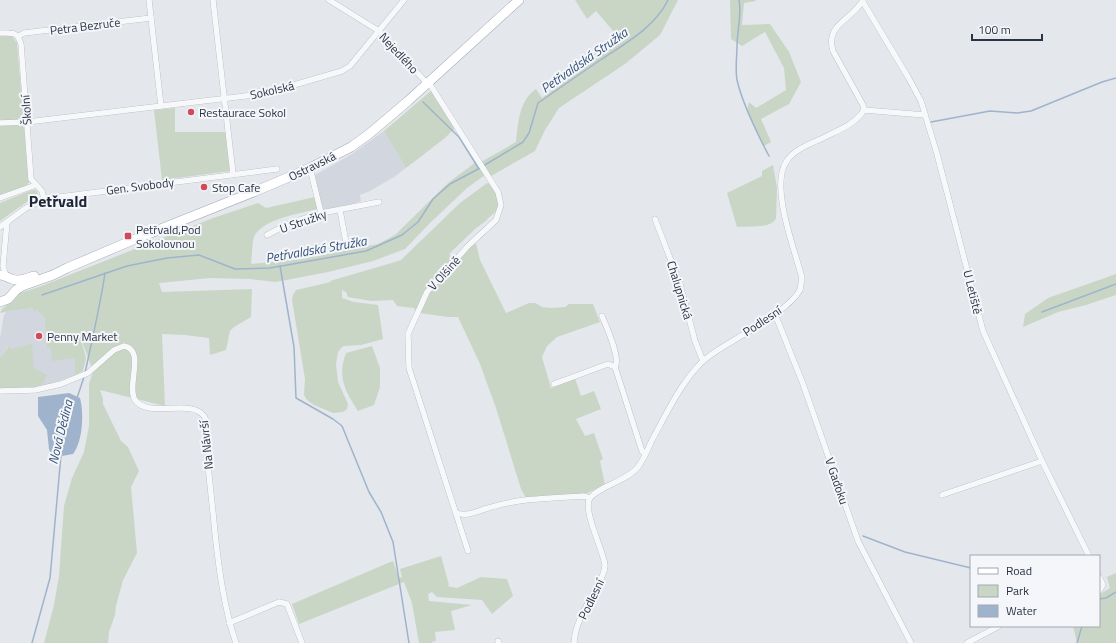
<svg xmlns="http://www.w3.org/2000/svg" width="1116" height="643" font-family="'Titillium Web',sans-serif">
  <rect width="100%" height="100%" fill="#e4e7ec"/>
  <!-- built -->
  <g fill="#d2d6de">
    <path d="M384 131 406 168 394 177 370 191 360 195 361 201 341 208 325 211 321 206 315 175 352 154Z"/>
    <path d="M33 308 44 317 47 348 51 347 74 358 75 375 59 381 39 387 34 368 11 349 10 346 8 347 2 356 0 357V338L4 315 6 312 11 311Z"/>
  </g>
  <!-- green -->
  <g fill="#c9d6c5">
    <path d="M575 0H678L660 35 625 64 559 108 545 130 535 151 491 176 481 162 516 142C518 124 519 100 536 89L542 98 596 59 594 54 619 38 596 11 587 19Z"/>
    <path d="M730 0H755L756 1 744 3 742 25 770 24 789 52 801 82 789 104 761 119 771 142 764 146 747 111 749 102 756 108 786 90 784 68 765 32 742 46 731 39Z"/>
    <path d="M0 36H12L17 43 29 182 27 186 0 196Z"/>
    <path d="M432 90 456 127 445 138 406 168 384 131Z"/>
    <path d="M175 108V132H226L230 171 162 180 154 110Z"/>
    <path d="M476 162 485 175 467 188 430 223 405 249 373 261 328 272 276 282 250 279 210 278 159 283 162 292 252 289 251 317 234 327 230 331 226 350 210 355 209 338 185 335 162 334 165 406 100 390 103 399V404L121 441 128 447 139 471 131 487 137 553 123 580 116 606 115 615 109 632 108 643H44L54 605 59 576 64 506 72 478 84 452 89 426V384L93 371 80 336 86 358 83 371 75 375 74 358 52 361 51 348H47L44 317 36 310 34 312 33 308 11 311 0 313 2 309 14 300 20 293 39 287 213 218 258 203 266 208 315 197 318 209C301 213 262 219 254 237 252 243 252 258 251 264L303 259 378 244 395 235 448 183Z"/>
    <path d="M773 165 777 188 776 218C772 229 748 226 737 227L727 193 762 176V171Z"/>
    <path d="M487 183 493 185C501 200 502 209 487 219V220L475 229 449 254 452 258C449 263 443 267 439 273 430 285 423 299 417 313L414 308 397 306 393 300 371 301 348 297 346 292 342 290V298L354 302 378 305 383 339 361 345 344 346 342 347 338 352 336 364 338 382 348 404 347 409 343 412 333 413 314 405 307 400 304 395 305 379 292 300 293 295 296 290 331 282 330 281 395 262 401 260 460 203Z"/>
    <path d="M32 190H36L38 193 36 197 28 201 0 221V203Z"/>
    <path d="M476 243 480 260 506 313 529 303H535L542 307 551 308 565 307 569 304H593L600 322 557 337 547 346 542 357 551 388 575 378 581 396 594 391 601 409 576 419 585 436 594 433 603 459 600 461 605 485 583 495 526 498 521 489 496 408 480 364 458 317H448L420 313 430 293 451 264Z"/>
    <path d="M1116 274V295L1086 305 1058 312 1023 327 1025 314 1048 298Z"/>
    <path d="M32 344 34 368 47 375 43 383 39 387 0 390V357L2 356 10 345 11 349Z"/>
    <path d="M372 346 380 368V387L374 405 358 411C345 391 337 377 346 353Z"/>
    <path d="M441 556 449 585 447 586 457 588 481 577 507 579 513 596 492 614 482 600 437 597 432 592 428 594 429 601 472 605 451 611 455 630 435 632 436 641 432 642V643H419L412 603 404 582 299 624 292 604 388 563 393 561 399 578 402 577 400 569Z"/>
    <path d="M1116 573V643H1077L1073 626H1099V595L1110 588 1107 577Z"/>
  </g>
  <!-- water -->
  <path fill="#9fb4cc" d="M69 393 80 398C84 413 83 441 73 454L56 457 51 454 49 449 47 430 38 416V397Z"/>
  <g fill="none" stroke-linecap="round" stroke-linejoin="round">
    <!-- stream -->
    <g stroke="#9fb4cc" stroke-width="1.5">
      <path d="M739 0C742 13 737 32 737 46 737 56 735 69 737 80 742 102 758 135 769 156"/>
      <path d="M423 102 459 137 479 169"/>
      <path d="M931 122 990 111 1017 113 1031 111 1102 82 1116 78"/>
      <path d="M483 166 523 142 529 133 538 103 541 101C561 87 581 73 602 59 626 43 655 27 668 0"/>
      <path d="M280 266 294 347 296 398 333 419 342 426 369 492 381 512 393 542 409 643"/>
      <path d="M42 295 127 266 167 258 199 255 235 269 270 268 366 251 402 235 418 222 433 199 450 184 480 168"/>
      <path d="M1042 312 1116 284"/>
      <path d="M85 373C92 340 100 307 105 273"/>
      <path d="M77 398 84 377"/>
      <path d="M863 536 905 552 971 568"/>
      <path d="M1099 599 1106 598 1116 592"/>
      <path d="M32 643 50 578 61 455"/>
      <path d="M1077 643 1082 626"/>
    </g>
    <defs>
      <g id="minor">
        <path d="M149 0 161 106"/>
        <path d="M213 0 233 174"/>
        <path d="M329 0 379 31 424 80 431 86 498 192 501 205 496 220 468 246 427 292 408 334 409 368 468 551"/>
        <path d="M863 2 908 77 921 101 937 154 983 331 1042 461 1089 556"/>
        <path d="M0 33C12 33 17 31 21 44L31 179 42 191 44 199"/>
        <path d="M19 36 24 33 151 18"/>
        <path d="M864 110 925 115"/>
        <path d="M0 123 27 122 263 94 342 71 350 66 404 0"/>
        <path d="M310 168 321 213"/>
        <path d="M0 198 36 185"/>
        <path d="M340 210 347 248"/>
        <path d="M655 219 680 284 695 341 703 361"/>
        <path d="M0 227 26 208 44 199 277 169"/>
        <path d="M267 235 290 223 321 213 379 202"/>
        <path d="M6 276 3 266 7 222"/>
        <path d="M775 314 803 384 858 541 911 643"/>
        <path d="M602 316C606 326 621 358 615 367"/>
        <path d="M554 384 608 364 615 367 642 451 645 454"/>
        <path d="M0 391 35 390 61 384 88 373 114 350 124 346C146 350 126 386 135 400 149 419 191 398 204 416 209 423 208 454 208 464 210 487 213 510 215 533 219 570 224 608 236 643"/>
        <path d="M942 495 1042 461"/>
        <path d="M456 513C467 517 477 511 488 508 519 498 552 498 584 496L590 498"/>
        <path d="M1099 577 1103 585 1099 591"/>
        <path d="M229 623 279 602 287 604 302 643"/>
        <path d="M498 641 499 643"/>
        <path d="M574 643C575 624 586 607 595 590 599 583 605 574 605 565 603 550 582 509 590 498 599 486 627 481 638 467 644 459 648 449 652 440 667 413 686 371 712 354 735 338 787 313 800 290 801 286 801 282 802 278 795 250 770 188 786 162 793 150 810 144 821 139 836 131 855 125 864 110L863 105 833 51C825 23 853 20 863 0"/>
        <path d="M967 643 999 626"/>
      </g>
      <g id="primary">
        <path d="M0 275C5 275 8 278 12 279 19 282 28 278 34 276"/>
        <path d="M0 302 8 299 16 290 22 286 53 275 67 268 133 240 256 191 310 168 351 147 369 134 408 101 519 0"/>
      </g>
    </defs>
    <!-- minor casing -->
    <use href="#minor" stroke="#a9aeb7" stroke-width="6"/>
    <!-- primary casing -->
    <use href="#primary" stroke="#a3abb8" stroke-width="10"/>
    <!-- minor -->
    <use href="#minor" stroke="#f7f8fa" stroke-width="5.5"/>
    <!-- primary -->
    <use href="#primary" stroke="#fff" stroke-width="9"/>
  </g>
  <!-- markers -->
  <g fill="#d1495b" stroke="#f4f6f9" stroke-width="1.5">
    <circle cx="191" cy="112" r="4"/>
    <circle cx="204" cy="187" r="4"/>
    <rect x="124" y="232" width="8" height="8" rx="2"/>
    <circle cx="39" cy="336" r="4"/>
  </g>
  <g text-anchor="middle" dominant-baseline="central" stroke-width="4" stroke-linejoin="round" paint-order="stroke">
    <!-- street labels -->
    <g font-size="12" fill="#2b3445" stroke="#f4f6f9">
      <text transform="translate(85 26) rotate(-7)">Petra Bezruče</text>
      <text transform="translate(399 53) rotate(47)">Nejedlého</text>
      <text transform="translate(272 90) rotate(-13)">Sokolská</text>
      <text transform="translate(26 110) rotate(-94)">Školní</text>
      <text transform="translate(312 166) rotate(-26)">Ostravská</text>
      <text transform="translate(140 186) rotate(-7)">Gen. Svobody</text>
      <text transform="translate(303 221) rotate(-19)">U Stružky</text>
      <text transform="translate(444 273) rotate(-48)">V Olšině</text>
      <text transform="translate(680 290) rotate(73)">Chalupnická</text>
      <text transform="translate(973 292) rotate(76)">U Letiště</text>
      <text transform="translate(762 321) rotate(-34)">Podlesní</text>
      <text transform="translate(206 445) rotate(-96)">Na Návrší</text>
      <text transform="translate(837 481) rotate(71)">V Gaďoku</text>
      <text transform="translate(591 599) rotate(-64)">Podlesní</text>
    </g>
    <!-- poi labels -->
    <g font-size="12" fill="#2b3445" stroke="#f4f6f9" text-anchor="start">
      <text x="199" y="112">Restaurace Sokol</text>
      <text x="212" y="187">Stop Cafe</text>
      <text x="136" y="229">Petřvald,Pod<tspan x="136" dy="14">Sokolovnou</tspan></text>
      <text x="47" y="336">Penny Market</text>
    </g>
    <!-- water labels -->
    <g font-size="13" font-style="italic" fill="#34527a" stroke="#f4f6f9">
      <text transform="translate(584 60) rotate(-35)">Petřvaldská Stružka</text>
      <text transform="translate(316 249) rotate(-10)">Petřvaldská Stružka</text>
      <text transform="translate(60 432) rotate(-76)">Nová Dědina</text>
    </g>
    <!-- district labels -->
    <g font-size="16" font-weight="bold" fill="#1d2536" stroke="#f4f6f9">
      <text x="58" y="201">Petřvald</text>
    </g>
  </g>
  <!-- legend -->
  <rect x="970" y="555" width="130" height="72" fill="#f4f6f9" stroke="#a4a8b1"/>
  <rect x="978" y="568" width="20" height="6" fill="#ffffff" stroke="#a4a8b1"/>
  <text x="1006" y="575" font-size="12" fill="#2b3445">Road</text>
  <rect x="978" y="585" width="20" height="12" fill="#c9d6c5" stroke="#a4a8b1"/>
  <text x="1006" y="595" font-size="12" fill="#2b3445">Park</text>
  <rect x="978" y="605" width="20" height="12" fill="#9fb4cc" stroke="#a4a8b1"/>
  <text x="1006" y="615" font-size="12" fill="#2b3445">Water</text>
  <!-- scale -->
  <path d="M972 34v6h70v-6" fill="none" stroke="#2b3445" stroke-width="2"/>
  <text x="978" y="34" font-size="12" fill="#2b3445" stroke="#f4f6f9" stroke-width="3" paint-order="stroke">100 m</text>
</svg>
